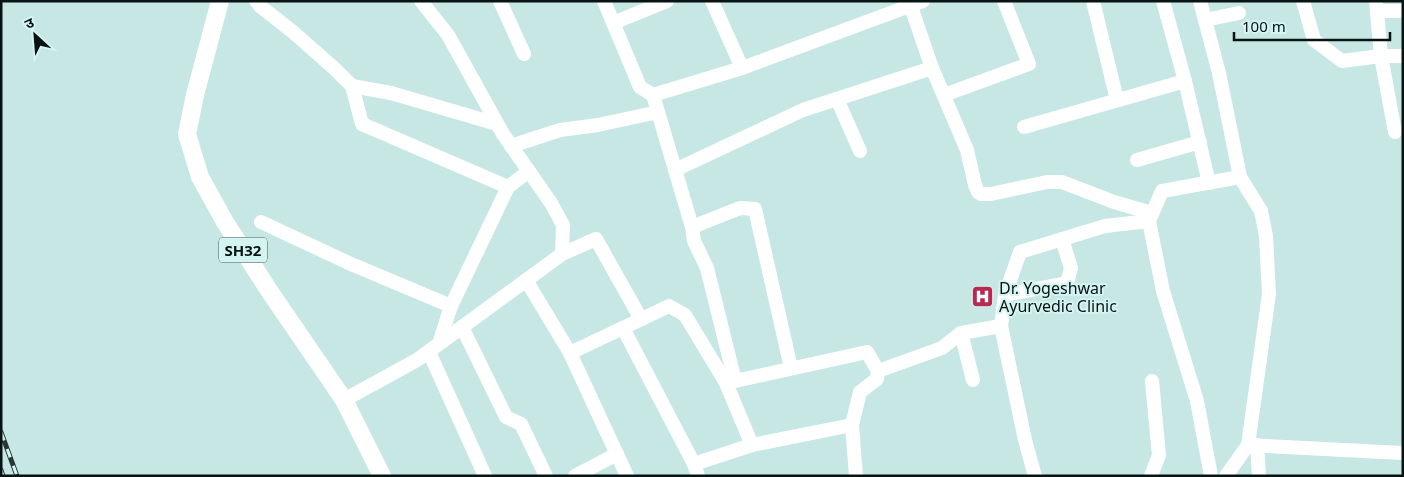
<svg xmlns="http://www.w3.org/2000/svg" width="1404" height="477" font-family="'Noto Sans','Noto Sans Devanagari',sans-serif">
  <rect width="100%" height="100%" fill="#c7e7e4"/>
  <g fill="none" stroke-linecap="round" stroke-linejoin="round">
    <!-- minor -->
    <g stroke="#fff" stroke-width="14">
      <path d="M256 1 260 6 293 32 335 69 352 86 362 124 508 187"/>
      <path d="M421 1 448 35 503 134 551 203 563 225 562 254"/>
      <path d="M500 1 524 54"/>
      <path d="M604 1 640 87 653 95 692 227 694 241 707 268 735 381"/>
      <path d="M712 1 742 68"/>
      <path d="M909 1 932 68 967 150 975 185 978 192 981 194H991L1047 182H1062L1114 202 1152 213"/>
      <path d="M1093 1 1117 100"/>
      <path d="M1163 1 1185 81 1209 183"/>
      <path d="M1200 1 1219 73 1240 177 1261 211 1266 236 1269 294 1248 445 1403 453"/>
      <path d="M1303 1 1314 40 1342 61 1381 56H1403"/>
      <path d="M1376 1 1381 56 1395 132"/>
      <path d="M1377 11H1403"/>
      <path d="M1205 20 1239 13"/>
      <path d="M613 23 667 1"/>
      <path d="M352 86 391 93 497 124"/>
      <path d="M653 95 742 68 923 1"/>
      <path d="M944 95 1029 64 1004 1"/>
      <path d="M837 99 860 151"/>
      <path d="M1024 127 1185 81"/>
      <path d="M511 146 560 130 598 125 658 112"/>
      <path d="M1137 160 1200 142"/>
      <path d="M675 170 803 110 932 68"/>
      <path d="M261 222 351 264 451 306"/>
      <path d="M692 227 740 208 755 209 791 368"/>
      <path d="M526 280 570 353 627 476"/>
      <path d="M1005 295 1067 283 1071 268 1062 239"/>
      <path d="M1001 326 1005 295 1020 252 1105 226 1149 221"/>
      <path d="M462 327 506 417 521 424 546 476"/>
      <path d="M623 328 694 464 698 476"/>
      <path d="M961 333 973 380"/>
      <path d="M439 344 451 306 508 187 529 171"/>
      <path d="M429 352 485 476"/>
      <path d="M570 353 669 306 685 315 726 383 752 445"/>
      <path d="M726 383 867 352 878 371 942 348 961 333 1001 326 1025 440 1035 476"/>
      <path d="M344 400 417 360 562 254 596 239 641 319"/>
      <path d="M1257 445 1259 476"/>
      <path d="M694 464 752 445 852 425"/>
      <path d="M575 476 617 454"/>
      <path d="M856 476 852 425 860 392 877 379 878 371"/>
      <path d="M1151 476 1159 455 1152 381"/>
      <path d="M1211 476 1197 401 1163 291 1149 221 1162 191 1240 177"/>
      <path d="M1226 476 1248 445"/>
    </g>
    <!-- major -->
    <path stroke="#fff" stroke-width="18" d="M220 1 195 95 187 134 200 177 225 222 270 292 344 400 382 476"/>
    <defs>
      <g id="rail">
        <path d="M1 432 17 476"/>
        <path d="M1 470 3 476"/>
      </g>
    </defs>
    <!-- rail casing -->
    <use href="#rail" stroke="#283736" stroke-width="5"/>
    <!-- rail -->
    <use href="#rail" stroke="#d4f4f1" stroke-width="3" stroke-dasharray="9" stroke-linecap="butt"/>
  </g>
  <!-- icons -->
  <defs>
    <symbol id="hospital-square" viewBox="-11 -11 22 22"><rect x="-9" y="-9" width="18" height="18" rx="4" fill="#b92851" stroke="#d4f4f1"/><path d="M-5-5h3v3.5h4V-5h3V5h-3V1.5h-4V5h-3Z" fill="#fff"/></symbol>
  </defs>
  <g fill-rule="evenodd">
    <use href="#hospital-square" x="970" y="284" width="25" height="25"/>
  </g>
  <g text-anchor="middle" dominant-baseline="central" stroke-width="4" stroke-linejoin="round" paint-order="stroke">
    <!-- shield labels -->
    <rect fill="#d4f4f1" stroke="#455656" stroke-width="1" x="219" y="237.5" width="48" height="25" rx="4"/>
    <g font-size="15" font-weight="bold" fill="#081313">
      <text x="243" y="250">SH32</text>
    </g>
    <!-- poi labels -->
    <g font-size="16" fill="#081313" stroke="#d4f4f1" text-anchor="start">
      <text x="999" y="288">Dr. Yogeshwar<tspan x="999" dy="18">Ayurvedic Clinic</tspan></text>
    </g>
  </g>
  <!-- border -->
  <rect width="1404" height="477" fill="none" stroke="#081313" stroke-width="5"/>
  <!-- north arrow -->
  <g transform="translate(35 35) rotate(334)" stroke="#d4f4f1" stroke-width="4" paint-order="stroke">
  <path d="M0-4L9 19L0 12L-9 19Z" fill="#081313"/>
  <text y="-8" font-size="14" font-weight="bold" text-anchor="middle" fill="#081313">उ</text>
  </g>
  <!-- scale -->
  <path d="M1234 32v8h156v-8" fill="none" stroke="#081313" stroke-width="2.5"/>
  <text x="1242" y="32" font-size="15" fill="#081313" stroke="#d4f4f1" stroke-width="4" paint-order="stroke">100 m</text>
</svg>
